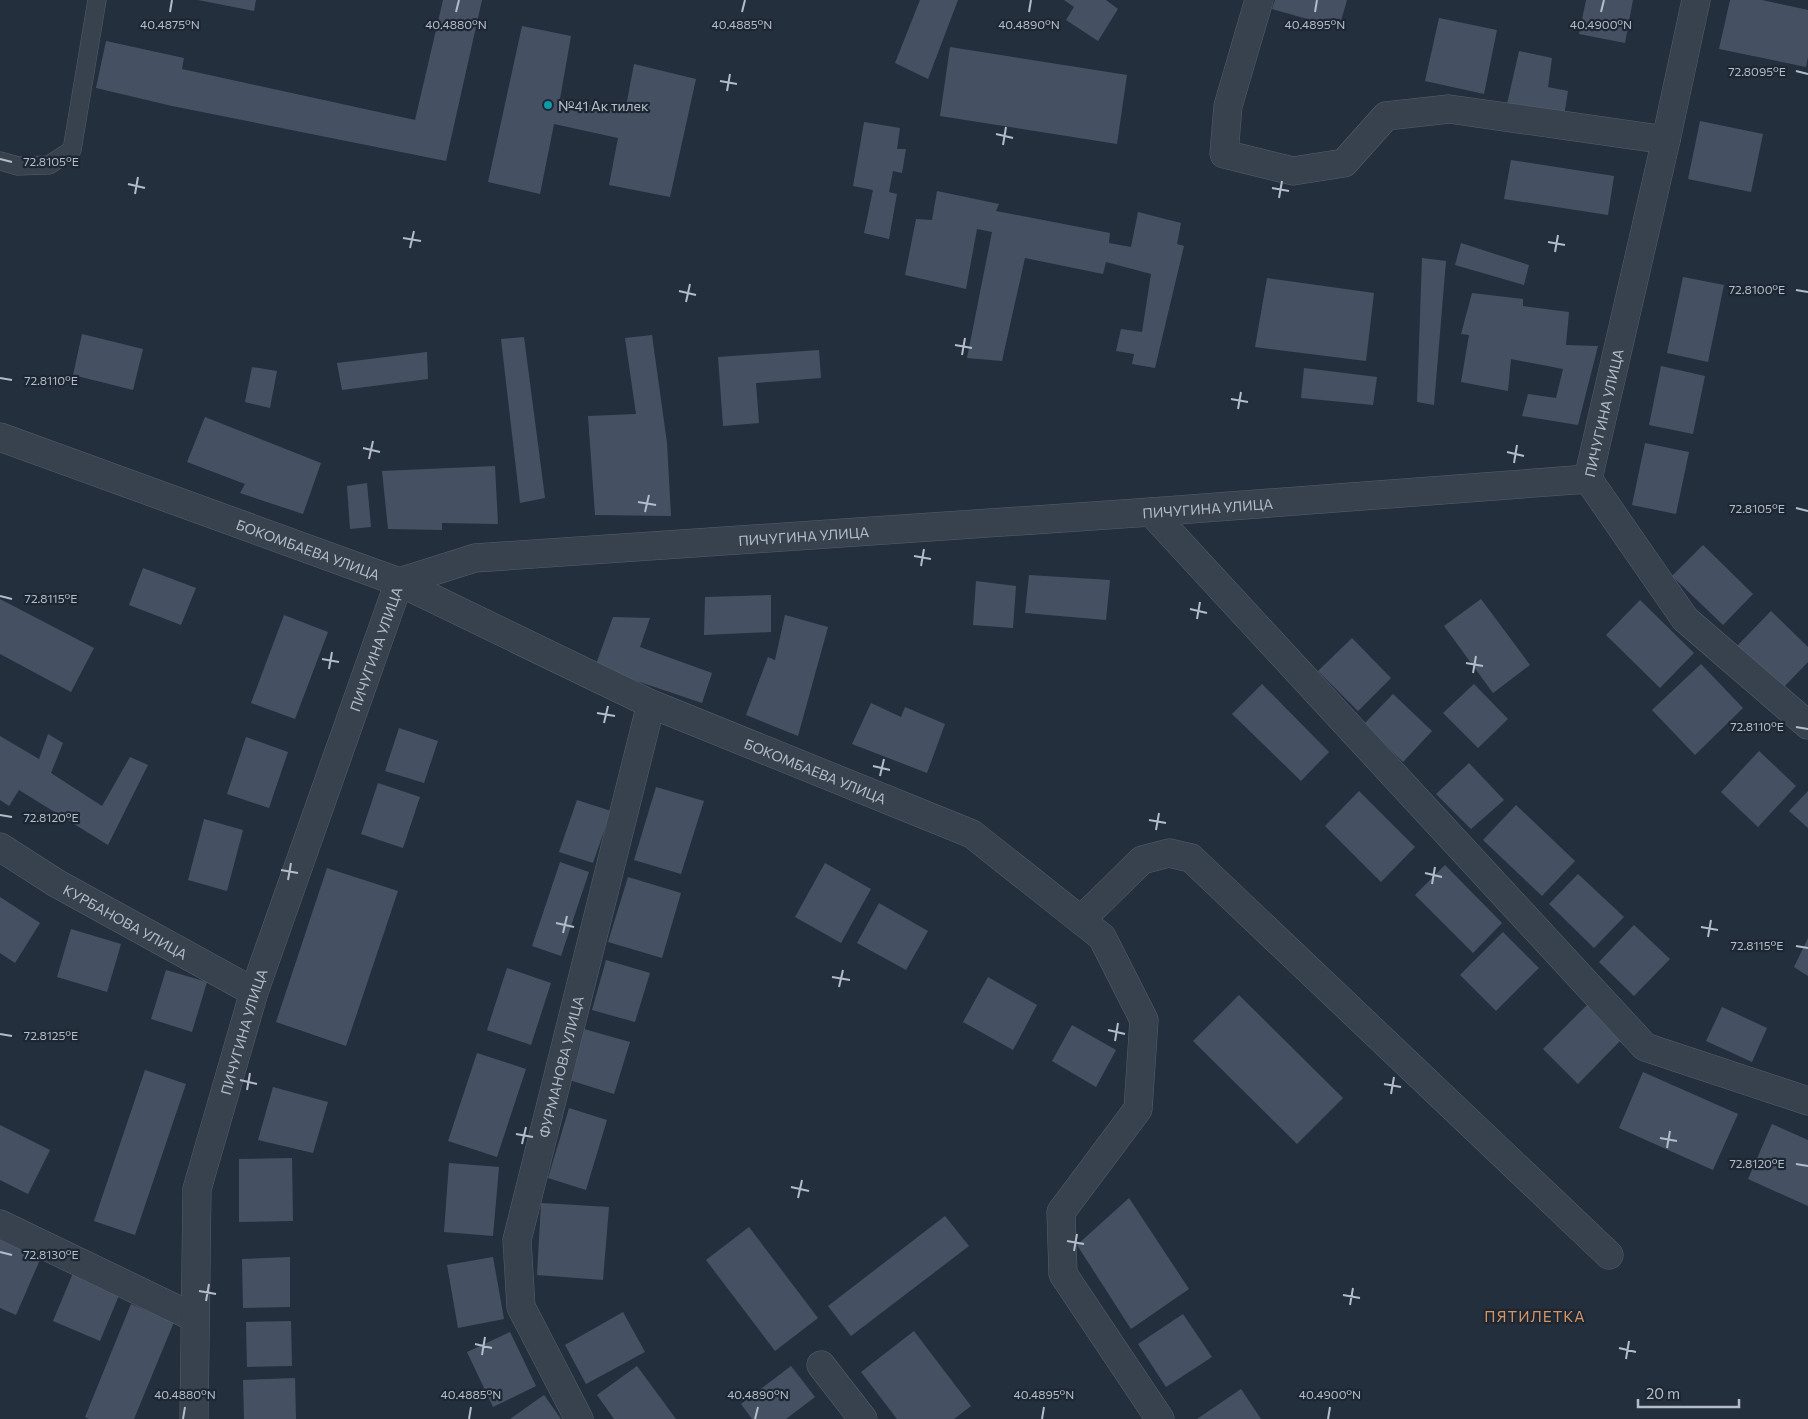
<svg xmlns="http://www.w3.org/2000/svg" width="1808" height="1419" font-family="Commissioner,sans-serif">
  <rect width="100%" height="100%" fill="#242f3e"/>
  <!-- building -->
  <g fill="#455162">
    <path d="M198 0H256L254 11Z"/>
    <path d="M443 0H482L446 161 172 106 96 88 106 41 184 58 182 69 415 120Z"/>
    <path d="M920 0H958L928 79 895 63Z"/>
    <path d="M1064 0H1106L1118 9 1098 41 1066 20 1074 7Z"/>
    <path d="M1275 0H1347L1339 28 1272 9Z"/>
    <path d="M1586 0H1633L1625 43 1579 34Z"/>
    <path d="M1730 0H1762L1808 10V57L1806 67 1719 49Z"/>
    <path d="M1439 18 1497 30 1484 94 1425 81Z"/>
    <path d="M522 26 571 36 560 99 625 112 634 64 696 79 670 197 609 185 618 138 554 124 540 194 488 182Z"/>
    <path d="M950 47 1127 75 1117 144 940 116Z"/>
    <path d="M1519 51 1552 58 1548 87 1568 91 1564 116 1507 104Z"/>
    <path d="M1700 121 1763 134 1751 192 1688 179Z"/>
    <path d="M864 122 900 128 897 149H906L902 173 893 171 889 192 897 194 889 239 864 233 873 190 853 186Z"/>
    <path d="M1511 160 1614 176 1608 215 1504 199Z"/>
    <path d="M937 191 999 204 996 211 1110 233 1109 243 1131 247 1138 212 1181 223 1177 244 1184 246 1155 368 1132 364 1134 354 1116 351 1121 329 1142 332 1151 274 1106 262 1103 274 1025 258 1002 361 967 358 992 232 977 229 966 289 905 275 916 219 932 220Z"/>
    <path d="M1461 243 1529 265 1524 285 1455 265Z"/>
    <path d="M1422 258 1446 261 1434 405 1417 402Z"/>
    <path d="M1683 277 1724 285 1708 362 1667 353Z"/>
    <path d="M1267 278 1374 293 1366 361 1255 347Z"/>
    <path d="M1472 293 1523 299V306L1569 312 1566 345 1598 346 1578 425 1522 416 1528 394 1556 398 1563 369 1511 359 1508 391 1461 382 1469 335 1461 334Z"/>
    <path d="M82 334 143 349 133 390 73 375Z"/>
    <path d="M652 335 667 443 671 516 595 515 588 416 636 414 625 338Z"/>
    <path d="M524 337 545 498 520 503 501 339Z"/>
    <path d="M819 350 821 378 756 383 759 423 723 426 718 357Z"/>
    <path d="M427 352 428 379 342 390 337 363Z"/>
    <path d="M1661 366 1705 376 1693 434 1649 425Z"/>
    <path d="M252 367 277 371 270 408 245 402Z"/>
    <path d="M1304 368 1377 377 1373 405 1301 398Z"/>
    <path d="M205 417 321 463 303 514 240 493 245 484 187 462Z"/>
    <path d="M1645 443 1689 452 1676 514 1632 505Z"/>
    <path d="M495 466 498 524 442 523V530L388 529 382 471Z"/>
    <path d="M367 483 371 527 350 529 347 486Z"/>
    <path d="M1703 545 1753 594 1723 625 1672 576Z"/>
    <path d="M143 568 196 588 181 625 129 605Z"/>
    <path d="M1029 575 1110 580 1106 620 1025 613Z"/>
    <path d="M976 581 1016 586 1013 628 973 625Z"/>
    <path d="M771 595V632L704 635 705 597Z"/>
    <path d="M0 599 94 648 71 692 0 654Z"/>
    <path d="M1481 599 1530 665 1493 693 1444 626Z"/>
    <path d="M1640 600 1694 653 1660 688 1606 635Z"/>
    <path d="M1771 611 1808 647V662L1782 689 1737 646Z"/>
    <path d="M284 615 328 632 295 719 251 703Z"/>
    <path d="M785 615 828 627 798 736 746 715 768 657 775 660Z"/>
    <path d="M613 617 650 618 640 647 712 673 702 703 595 667Z"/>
    <path d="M1352 638 1391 678 1358 711 1318 671Z"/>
    <path d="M1701 664 1743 708 1695 755 1652 710Z"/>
    <path d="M1262 684 1329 752 1301 781 1232 714Z"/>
    <path d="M1474 684 1508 719 1478 748 1443 713Z"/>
    <path d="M1393 694 1432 731 1403 762 1364 724Z"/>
    <path d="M871 703 901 717 905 707 945 724 927 773 852 744Z"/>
    <path d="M399 728 438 741 424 783 385 771Z"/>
    <path d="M48 734 63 743 51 773 102 806 130 757 148 765 108 845 19 790 9 806 0 800V736L39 759Z"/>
    <path d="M246 737 288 752 269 808 227 794Z"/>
    <path d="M1759 751 1796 786 1758 827 1721 792Z"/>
    <path d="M1469 763 1504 800 1471 829 1436 794Z"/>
    <path d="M378 783 420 797 403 848 361 834Z"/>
    <path d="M656 787 704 801 681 874 634 860Z"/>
    <path d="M1359 791 1415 847 1381 882 1325 826Z"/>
    <path d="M1808 791V828L1789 811Z"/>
    <path d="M577 800 611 811 593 863 559 852Z"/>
    <path d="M1516 805 1575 861 1542 896 1483 840Z"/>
    <path d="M204 819 243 830 227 891 188 880Z"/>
    <path d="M560 862 589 872 561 956 532 946Z"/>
    <path d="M825 863 871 889 841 943 795 917Z"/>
    <path d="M1445 865 1502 923 1473 953 1415 895Z"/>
    <path d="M327 868 398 891 346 1046 276 1022Z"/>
    <path d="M1578 874 1624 917 1594 948 1549 904Z"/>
    <path d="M628 877 681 893 662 958 608 942Z"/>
    <path d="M0 897 40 923 15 963 0 953Z"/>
    <path d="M879 903 928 931 906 970 857 943Z"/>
    <path d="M1634 925 1670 959 1634 996 1599 962Z"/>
    <path d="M71 929 121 944 107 992 57 977Z"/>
    <path d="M1503 932 1539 968 1496 1011 1460 975Z"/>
    <path d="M1808 938V976L1794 967Z"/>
    <path d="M606 960 650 973 635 1022 592 1010Z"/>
    <path d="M507 968 551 983 531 1045 487 1030Z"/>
    <path d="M166 970 207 982 192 1032 151 1019Z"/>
    <path d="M988 977 1037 1005 1013 1050 963 1022Z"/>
    <path d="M1239 995 1343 1098 1297 1144 1193 1041Z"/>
    <path d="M1587 1005 1622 1039 1578 1084 1543 1049Z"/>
    <path d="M1722 1007 1767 1028 1752 1062 1706 1041Z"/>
    <path d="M1072 1025 1116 1050 1096 1087 1052 1061Z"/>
    <path d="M584 1029 630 1042 614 1094 569 1080Z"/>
    <path d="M477 1053 526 1069 497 1157 448 1141Z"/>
    <path d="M145 1070 186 1084 135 1235 94 1221Z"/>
    <path d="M1643 1072 1738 1114 1713 1170 1619 1128Z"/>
    <path d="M273 1087 328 1102 313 1153 258 1140Z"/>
    <path d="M569 1108 607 1120 586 1190 548 1178Z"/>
    <path d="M1772 1124 1808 1140V1206L1748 1179Z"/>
    <path d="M0 1125 50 1150 28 1194 0 1180Z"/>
    <path d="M292 1158 293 1221 239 1222V1159Z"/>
    <path d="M449 1163 499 1167 493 1236 444 1232Z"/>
    <path d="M1129 1198 1189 1289 1131 1329 1077 1245Z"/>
    <path d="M541 1203 609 1207 603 1280 537 1275Z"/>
    <path d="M945 1216 969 1246 851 1336 828 1306Z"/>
    <path d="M749 1227 818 1318 775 1351 706 1260Z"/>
    <path d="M0 1238 42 1255 16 1315 0 1308Z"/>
    <path d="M290 1257V1307L243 1308 242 1259Z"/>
    <path d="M493 1257 504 1319 458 1328 447 1265Z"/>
    <path d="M73 1273 120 1293 100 1341 53 1321Z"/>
    <path d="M131 1304 174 1322 134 1419H89L85 1417Z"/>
    <path d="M623 1312 645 1352 586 1384 565 1345Z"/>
    <path d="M1183 1314 1212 1357 1166 1387 1138 1344Z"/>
    <path d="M291 1321 292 1366 247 1367 246 1322Z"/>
    <path d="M914 1331 971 1406 954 1419H897L861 1372Z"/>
    <path d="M510 1332 536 1386 493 1407 467 1352Z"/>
    <path d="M637 1366 676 1419H614L597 1395Z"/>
    <path d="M791 1366 815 1397 786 1419H752L741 1404Z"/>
    <path d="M295 1378 296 1419H244L243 1380Z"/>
    <path d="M1241 1389 1261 1419H1197Z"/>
    <path d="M544 1395 561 1419H510Z"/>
  </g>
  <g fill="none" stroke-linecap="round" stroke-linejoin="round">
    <defs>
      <path id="service" d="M0 161 18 166 49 165 72 150 97 0"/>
      <g id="minor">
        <path d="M1259 0 1228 106 1224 154 1293 171 1344 163 1386 116 1449 109 1666 140"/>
        <path id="s1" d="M0 437 399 582 651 704 972 834 1102 937 1144 1020 1138 1109 1061 1212 1063 1274 1160 1419"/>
        <path id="s2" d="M1588 479 1666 140 1696 0"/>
        <path d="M1588 479 1685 619 1808 725"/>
        <path d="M1151 512 1645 1047 1808 1101"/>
        <path id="s3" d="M0 847 56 883 254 992"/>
        <path d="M1081 920 1142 860 1169 853 1191 858 1609 1255"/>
        <path d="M0 1224 193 1317"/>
        <path d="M821 1365 863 1419"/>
        <path id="s4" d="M194 1419 197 1189 254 992 399 582 475 558 1151 512 1588 479"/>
        <path id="s5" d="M579 1419 521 1307 517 1240 651 704"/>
      </g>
    </defs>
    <!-- service casing -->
    <use href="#service" stroke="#565f6c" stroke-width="19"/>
    <!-- minor casing -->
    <use href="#minor" stroke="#565f6c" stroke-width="29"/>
    <!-- service -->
    <use href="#service" stroke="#38414e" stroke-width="18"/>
    <!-- minor -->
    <use href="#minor" stroke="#38414e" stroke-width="28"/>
  </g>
  <!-- ticks -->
  <path fill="none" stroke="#b4bcc9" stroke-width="2" d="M170 12 172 0M456 12 459 0M742 12 745 0M1029 12 1031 0M1315 12 1317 0M1601 12 1604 0M1796 71 1808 74M720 81 737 84M727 91 730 74M996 134 1013 138M1003 145 1006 127M0 159 12 162M128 184 145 188M1272 188 1289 191M135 194 138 177M1279 198 1282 181M403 238 421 241M1548 242 1565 245M410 248 414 231M1555 252 1558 235M1796 290 1808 292M679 291 696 295M686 302 690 284M955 345 972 348M962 355 965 338M0 378 12 380M1231 399 1248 402M1238 409 1241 392M363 448 380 452M1507 452 1524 456M369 459 373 441M1514 463 1517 445M638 502 656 505M1796 508 1808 511M645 512 649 495M914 556 931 559M921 566 924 549M0 596 12 599M1190 609 1207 613M1197 619 1200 602M322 659 339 662M1466 663 1483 666M329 669 332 652M1473 673 1476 656M597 713 615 716M604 723 608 706M1796 727 1808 729M873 766 890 770M880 776 884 759M0 815 12 817M1149 820 1166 823M1156 830 1159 813M281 870 298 873M1425 873 1442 877M288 880 291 863M1432 884 1435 867M556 923 574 927M1701 927 1718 930M563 933 567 916M1708 937 1711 920M1796 946 1808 948M832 977 850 980M839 987 843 970M1108 1030 1125 1034M0 1034 12 1036M1115 1041 1118 1023M240 1080 257 1084M1384 1084 1401 1087M247 1090 250 1073M1391 1094 1394 1077M516 1134 533 1137M1660 1138 1677 1141M522 1144 526 1127M1667 1148 1670 1131M1796 1164 1808 1166M791 1187 809 1191M798 1198 802 1180M1067 1241 1084 1244M1074 1251 1077 1234M0 1252 12 1255M199 1291 216 1294M1343 1295 1360 1298M206 1301 209 1284M1350 1305 1353 1288M475 1344 492 1348M1619 1348 1636 1352M482 1355 485 1337M1626 1359 1629 1341M183 1419 185 1407M469 1419 471 1407M755 1419 758 1407M1042 1419 1044 1407M1328 1419 1330 1407"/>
  <!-- markers -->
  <circle fill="#0f9aa8" stroke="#1d2633" stroke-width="2" cx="548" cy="105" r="5"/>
  <g text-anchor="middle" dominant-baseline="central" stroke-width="4.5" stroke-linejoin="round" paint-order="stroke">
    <!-- poi labels -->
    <g font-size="14" fill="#b4bcc9" stroke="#1d2633" text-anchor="start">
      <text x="558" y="105">№41 Ак тилек</text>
    </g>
    <!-- street labels -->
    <g font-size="14" fill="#b4bcc9" stroke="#1d2633">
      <text stroke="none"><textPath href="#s2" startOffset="68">ПИЧУГИНА УЛИЦА</textPath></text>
      <text stroke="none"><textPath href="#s4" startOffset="1684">ПИЧУГИНА УЛИЦА</textPath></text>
      <text stroke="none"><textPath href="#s4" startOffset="1279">ПИЧУГИНА УЛИЦА</textPath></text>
      <text stroke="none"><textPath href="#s1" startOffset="328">БОКОМБАЕВА УЛИЦА</textPath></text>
      <text stroke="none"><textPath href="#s4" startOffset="799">ПИЧУГИНА УЛИЦА</textPath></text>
      <text stroke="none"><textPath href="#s1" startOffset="882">БОКОМБАЕВА УЛИЦА</textPath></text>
      <text stroke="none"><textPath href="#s3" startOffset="146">КУРБАНОВА УЛИЦА</textPath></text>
      <text stroke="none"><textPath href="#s4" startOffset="394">ПИЧУГИНА УЛИЦА</textPath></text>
      <text stroke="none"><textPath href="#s5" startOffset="372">ФУРМАНОВА УЛИЦА</textPath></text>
    </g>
    <!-- neighbourhood labels -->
    <g font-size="15" letter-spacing="1" fill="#d59563" stroke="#1d2633">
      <text x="1535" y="1316">ПЯТИЛЕТКА</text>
    </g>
  </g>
  <g font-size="12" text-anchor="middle" fill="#b4bcc9" stroke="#1d2633" stroke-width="4.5" stroke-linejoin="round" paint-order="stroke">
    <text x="170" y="29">40.4875°N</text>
    <text x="456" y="29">40.4880°N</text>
    <text x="742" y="29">40.4885°N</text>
    <text x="1029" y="29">40.4890°N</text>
    <text x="1315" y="29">40.4895°N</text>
    <text x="1601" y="29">40.4900°N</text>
    <text x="1757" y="76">72.8095°E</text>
    <text x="51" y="166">72.8105°E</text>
    <text x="1757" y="294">72.8100°E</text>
    <text x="51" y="385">72.8110°E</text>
    <text x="1757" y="513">72.8105°E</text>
    <text x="51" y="603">72.8115°E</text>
    <text x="1757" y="731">72.8110°E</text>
    <text x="51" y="822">72.8120°E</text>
    <text x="1757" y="950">72.8115°E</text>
    <text x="51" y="1040">72.8125°E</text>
    <text x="1757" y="1168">72.8120°E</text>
    <text x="51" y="1259">72.8130°E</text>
    <text x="185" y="1399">40.4880°N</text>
    <text x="471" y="1399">40.4885°N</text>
    <text x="758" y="1399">40.4890°N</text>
    <text x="1044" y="1399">40.4895°N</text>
    <text x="1330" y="1399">40.4900°N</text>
  </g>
  <!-- scale -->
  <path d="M1638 1399v8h101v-8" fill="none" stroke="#b4bcc9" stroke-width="2.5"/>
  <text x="1646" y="1399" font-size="15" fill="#b4bcc9" stroke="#1d2633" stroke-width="4" paint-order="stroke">20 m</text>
</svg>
